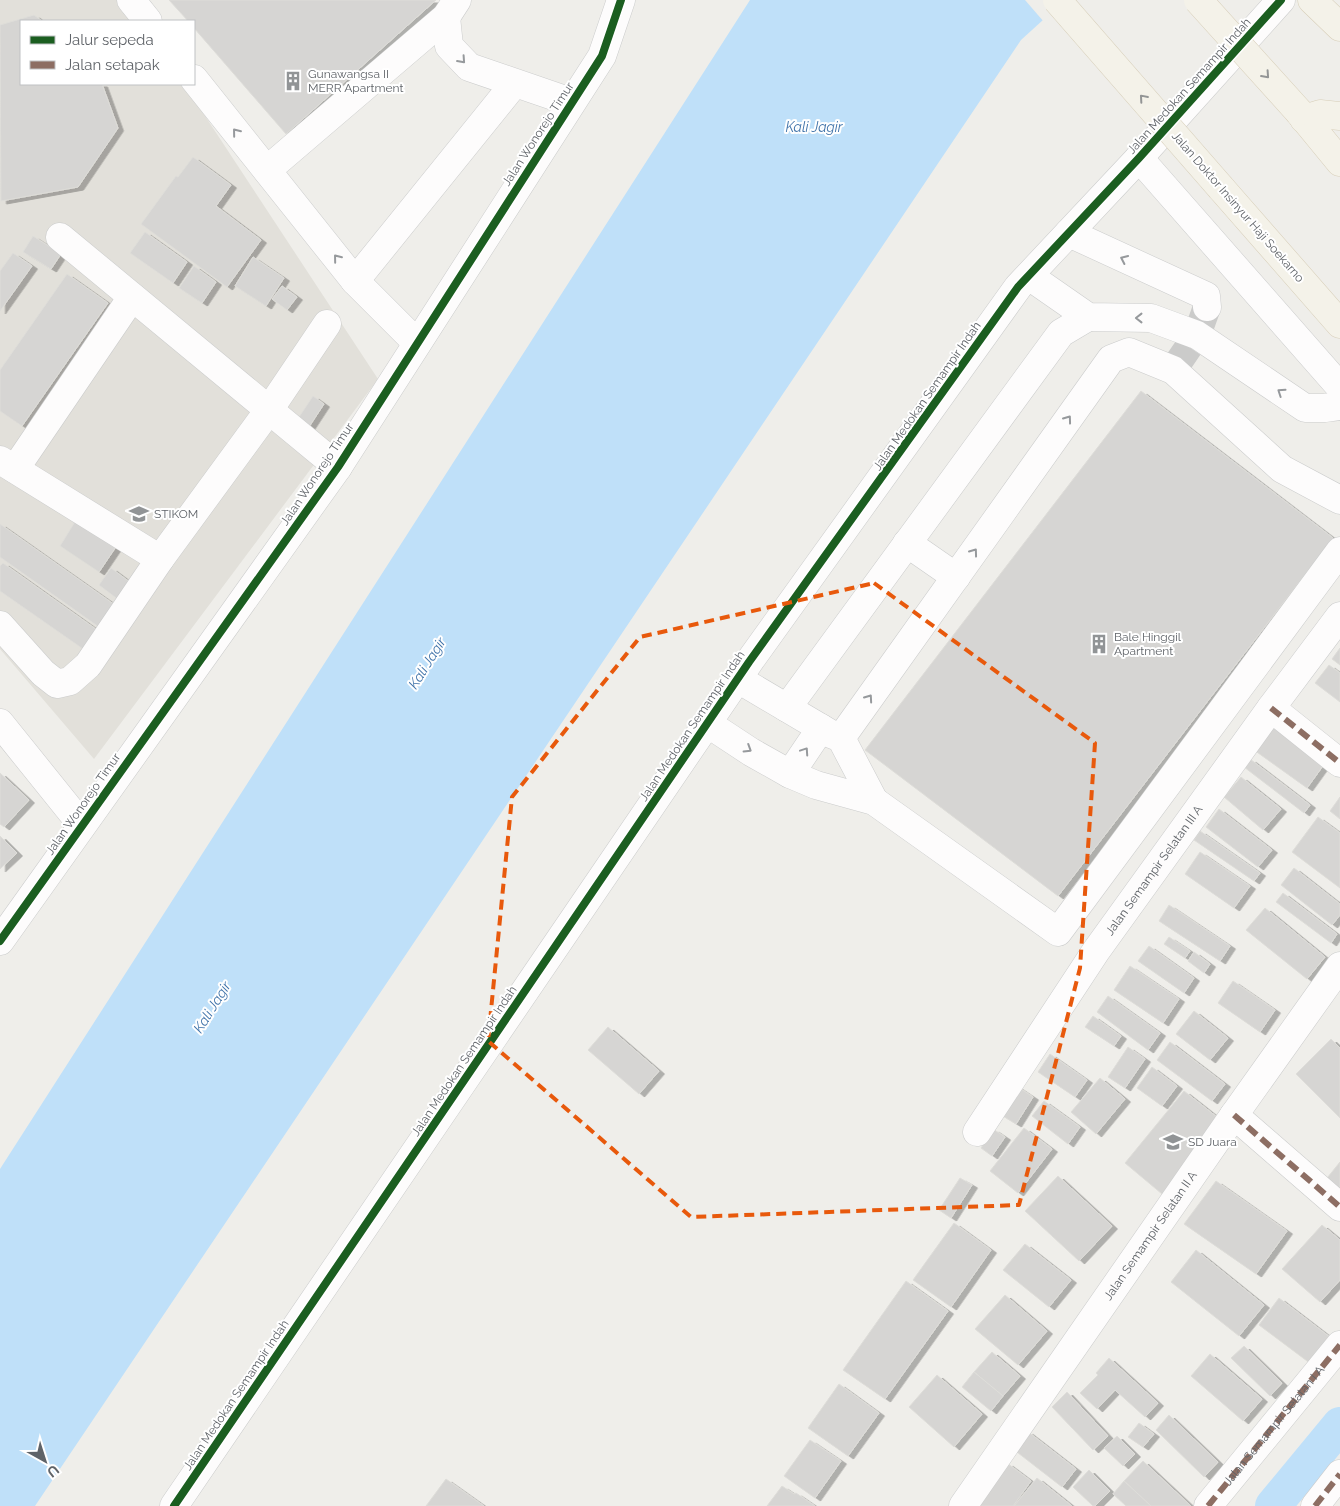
<svg xmlns="http://www.w3.org/2000/svg" width="1340" height="1506" font-family="Raleway,sans-serif">
  <defs>
    <filter id="shadow"><feDropShadow dx="5.5" dy="3" stdDeviation="0" flood-color="#0004"/></filter>
  </defs>
  <rect width="100%" height="100%" fill="#efeeea"/>
  <!-- education -->
  <path fill="#e2e0da" d="M0 0H124L140 21H21V84H184L378 379 94 759 0 649Z"/>
  <!-- water -->
  <path fill="#bfe0f9" d="M750 0H1065L1021 40 35 1506H0V1169Z"/>
  <!-- pier -->
  <path fill="#efeeea" d="M1025 0H1067L1044 22Z"/>
  <g fill="none" stroke-linecap="round" stroke-linejoin="round">
    <!-- canal -->
    <path stroke="#bfe0f9" stroke-width="36" d="M1273 1506 1340 1425"/>
  </g>
  <!-- building -->
  <g fill="#d6d5d3" stroke="#deddd9" filter="url(#shadow)">
    <path d="M169 0H436L286 134 194 28V21H188Z"/>
    <path d="M34 15 42 21H21V84H102L118 128 78 187 1 201 0 25Z"/>
    <path d="M193 157 231 185 216 206 261 240 227 287 141 224 176 176 178 177Z"/>
    <path d="M145 232 187 262 173 283 130 253Z"/>
    <path d="M33 236 61 254 51 269 23 252Z"/>
    <path d="M13 253 32 266 0 311V271Z"/>
    <path d="M253 257 284 278 266 306 235 286Z"/>
    <path d="M194 266 216 282 202 303 179 288Z"/>
    <path d="M67 274 108 303 22 426 0 411V370Z"/>
    <path d="M282 286 297 297 287 310 272 299Z"/>
    <path d="M1141 391 1333 538 1058 896 865 750Z"/>
    <path d="M313 396 324 404 307 430 295 423Z"/>
    <path d="M81 512 122 538 99 572 60 546Z"/>
    <path d="M0 524 115 605 99 627 0 557Z"/>
    <path d="M3 563 100 632 86 651 0 591V566Z"/>
    <path d="M111 568 135 586 123 603 99 585Z"/>
    <path d="M1340 648V665L1332 659Z"/>
    <path d="M1329 665 1340 673V702L1315 683Z"/>
    <path d="M1272 725 1325 763 1307 788 1254 750Z"/>
    <path d="M1250 759 1310 805 1304 813 1244 767Z"/>
    <path d="M0 773 29 800 4 827 0 824Z"/>
    <path d="M1241 777 1281 809 1263 830 1224 797Z"/>
    <path d="M1340 797V819L1330 811Z"/>
    <path d="M1219 809 1272 850 1258 867 1206 827Z"/>
    <path d="M1318 817 1340 833V888L1292 852Z"/>
    <path d="M1200 831 1260 873 1254 881 1194 840Z"/>
    <path d="M0 836 17 853 0 869Z"/>
    <path d="M1200 852 1250 886 1234 908 1185 874Z"/>
    <path d="M1294 868 1340 904V915L1332 925 1281 885Z"/>
    <path d="M1283 893 1337 934 1331 943 1276 902Z"/>
    <path d="M1169 905 1230 946 1220 961 1159 921Z"/>
    <path d="M1265 908 1325 957 1307 979 1246 930Z"/>
    <path d="M1169 937 1190 951 1185 958 1164 944Z"/>
    <path d="M1149 946 1194 978 1184 993 1138 961Z"/>
    <path d="M1194 952 1210 964 1204 973 1188 961Z"/>
    <path d="M1130 966 1179 999 1163 1023 1114 990Z"/>
    <path d="M1233 981 1275 1010 1260 1032 1218 1003Z"/>
    <path d="M1108 996 1160 1033 1148 1050 1097 1012Z"/>
    <path d="M1194 1011 1228 1038 1210 1060 1176 1034Z"/>
    <path d="M1093 1016 1121 1036 1114 1046 1085 1027Z"/>
    <path d="M608 1027 659 1071 639 1094 588 1050Z"/>
    <path d="M1331 1039 1340 1048V1118L1296 1074Z"/>
    <path d="M1170 1042 1225 1084 1212 1101 1157 1060Z"/>
    <path d="M1128 1047 1145 1059 1125 1088 1108 1077Z"/>
    <path d="M1050 1054 1087 1080 1075 1097 1038 1072Z"/>
    <path d="M1152 1067 1177 1086 1162 1106 1137 1088Z"/>
    <path d="M1100 1078 1125 1099 1096 1134 1071 1112Z"/>
    <path d="M1015 1085 1033 1097 1016 1124 998 1113Z"/>
    <path d="M1184 1091 1222 1121 1162 1194 1125 1163Z"/>
    <path d="M1044 1101 1080 1127 1068 1144 1032 1116Z"/>
    <path d="M1024 1128 1052 1149 1018 1193 990 1171Z"/>
    <path d="M993 1129 1005 1137 992 1156 981 1148Z"/>
    <path d="M1340 1162V1197L1323 1183Z"/>
    <path d="M1058 1176 1112 1226 1079 1261 1025 1211Z"/>
    <path d="M960 1178 972 1185 951 1218 939 1210Z"/>
    <path d="M1216 1181 1287 1231 1256 1274 1184 1224Z"/>
    <path d="M954 1223 991 1250 951 1307 913 1280Z"/>
    <path d="M1322 1225 1340 1240V1280L1320 1302 1282 1269Z"/>
    <path d="M1025 1244 1071 1280 1049 1307 1003 1270Z"/>
    <path d="M1196 1250 1264 1305 1239 1336 1171 1282Z"/>
    <path d="M906 1281 948 1311 885 1399 843 1370Z"/>
    <path d="M1005 1295 1047 1331 1018 1365 975 1329Z"/>
    <path d="M1279 1298 1335 1341 1315 1367 1259 1325Z"/>
    <path d="M1244 1346 1282 1383 1270 1396 1231 1358Z"/>
    <path d="M992 1352 1020 1376 1003 1396 974 1372Z"/>
    <path d="M1210 1354 1262 1399 1243 1421 1191 1376Z"/>
    <path d="M1109 1358 1158 1403 1145 1417 1115 1390 1097 1409 1080 1393 1098 1375 1096 1373Z"/>
    <path d="M974 1372 1003 1396 991 1411 962 1387Z"/>
    <path d="M937 1375 982 1414 954 1447 909 1407Z"/>
    <path d="M839 1384 879 1413 848 1456 808 1428Z"/>
    <path d="M1067 1392 1108 1436 1093 1450 1052 1407Z"/>
    <path d="M1169 1415 1218 1462 1204 1477 1156 1430Z"/>
    <path d="M1139 1423 1154 1434 1143 1447 1128 1437Z"/>
    <path d="M1027 1431 1076 1469 1062 1487 1013 1449Z"/>
    <path d="M1117 1436 1135 1454 1123 1466 1104 1448Z"/>
    <path d="M810 1440 841 1461 815 1498 784 1476Z"/>
    <path d="M1143 1461 1191 1506H1151L1124 1481Z"/>
    <path d="M1007 1463 1031 1481 1013 1506H978Z"/>
    <path d="M1089 1470 1110 1491 1095 1506H1093L1073 1487Z"/>
    <path d="M1037 1478 1072 1506H1014Z"/>
    <path d="M446 1479 484 1506H426Z"/>
    <path d="M1124 1481 1151 1506H1126L1113 1494Z"/>
    <path d="M782 1486 794 1494 796 1493 815 1506H767Z"/>
  </g>
  <g fill="none" stroke-linecap="round" stroke-linejoin="round">
    <!-- minor-tunnel -->
    <path stroke="#cbcbca" stroke-width="28" stroke-dasharray="28 14" stroke-linecap="butt" d="M1173 370 1197 335 1207 307"/>
    <defs>
      <g id="minor">
        <path d="M131 0 148 21"/>
        <path d="M446 17 449 46 469 67 571 102"/>
        <path d="M194 79 355 281 417 343"/>
        <path d="M1139 158 1340 387"/>
        <path d="M267 170 446 17 457 0"/>
        <path d="M1069 233 1206 296 1207 307"/>
        <path d="M60 237 338 467"/>
        <path d="M1029 276 1088 317 1151 318 1197 335 1305 408H1325L1340 406"/>
        <path d="M355 281 514 84"/>
        <path d="M0 460 160 559"/>
        <path d="M15 469 132 297"/>
        <path d="M907 543 956 577"/>
        <path d="M0 625 43 673 57 684 70 681 88 665 160 559 269 410 327 324"/>
        <path d="M738 679 831 734 841 738 874 801"/>
        <path d="M787 708 1061 333 1088 317"/>
        <path d="M1271 708 1340 763"/>
        <path d="M0 723 82 825"/>
        <path d="M707 723 751 752 790 774 816 785 874 801 1058 932 1340 551"/>
        <path d="M841 738 1111 359 1129 352 1173 370 1282 469 1340 500"/>
        <path d="M790 774 821 728"/>
        <path d="M0 941 338 467 602 56 621 0"/>
        <path d="M1234 1115 1340 1207"/>
        <path id="s1" d="M977 1132 1096 951 1271 708 1340 616"/>
        <path d="M174 1506 749 662 1018 287 1139 158 1281 0"/>
        <path id="s2" d="M963 1506 1234 1115 1340 966"/>
        <path id="s3" d="M1208 1506 1340 1345"/>
        <path d="M1315 1506 1340 1474"/>
      </g>
      <g id="major">
        <path d="M1312 0 1340 27"/>
        <path d="M1299 112 1340 162"/>
        <path d="M1304 119 1320 114 1340 116"/>
        <path d="M1221 188 1340 324"/>
      </g>
    </defs>
    <!-- minor casing -->
    <use href="#minor" stroke="#cbcccc" stroke-width="29"/>
    <!-- major casing -->
    <use href="#major" stroke="#d7ceb8" stroke-width="29"/>
    <!-- minor -->
    <use href="#minor" stroke="#fdfcfc" stroke-width="28"/>
    <!-- major -->
    <use href="#major" stroke="#f4f2e9" stroke-width="28"/>
    <defs>
      <g id="major-bridge">
        <path d="M1057 0 1221 188"/>
        <path d="M1198 0 1299 112"/>
      </g>
    </defs>
    <!-- major-bridge casing -->
    <use href="#major-bridge" stroke="#d7ceb8" stroke-width="29" stroke-linecap="butt"/>
    <!-- major-bridge -->
    <use href="#major-bridge" stroke="#f4f2e9" stroke-width="28"/>
    <!-- quiet -->
    <g stroke="#8d6e63" stroke-width="6" stroke-dasharray="12 6" stroke-linecap="butt">
      <path d="M1271 708 1340 763"/>
      <path d="M1234 1115 1340 1207"/>
      <path d="M1208 1506 1340 1345"/>
      <path d="M1315 1506 1340 1474"/>
    </g>
    <defs>
      <g id="cycleway">
        <path d="M0 941 338 467 602 56 621 0"/>
        <path d="M174 1506 749 662 1018 287 1139 158 1281 0"/>
      </g>
    </defs>
    <!-- cycleway casing -->
    <use href="#cycleway" stroke="#fff" stroke-width="11"/>
    <!-- cycleway -->
    <use href="#cycleway" stroke="#1b5e20" stroke-width="8"/>
  </g>
  <!-- one-way arrows -->
  <defs><path id="oneway-chevron" d="M-2-3.5L2.5 0L-2 3.5" fill="none" stroke-width="1.6" stroke-linecap="round" stroke-linejoin="round" transform="scale(1.25)"/></defs>
  <g stroke="#96999c">
    <use href="#oneway-chevron" transform="translate(462 60) rotate(48)"/>
    <use href="#oneway-chevron" transform="translate(236 132) rotate(-129)"/>
    <use href="#oneway-chevron" transform="translate(337 258) rotate(-129)"/>
    <use href="#oneway-chevron" transform="translate(1124 259) rotate(-155)"/>
    <use href="#oneway-chevron" transform="translate(1139 318) rotate(-180)"/>
    <use href="#oneway-chevron" transform="translate(1281 392) rotate(-146)"/>
    <use href="#oneway-chevron" transform="translate(1068 419) rotate(-54)"/>
    <use href="#oneway-chevron" transform="translate(974 552) rotate(-54)"/>
    <use href="#oneway-chevron" transform="translate(869 698) rotate(-55)"/>
    <use href="#oneway-chevron" transform="translate(748 749) rotate(32)"/>
    <use href="#oneway-chevron" transform="translate(805 751) rotate(-56)"/>
  </g>
  <g stroke="#939595">
    <use href="#oneway-chevron" transform="translate(1266 75) rotate(48)"/>
    <use href="#oneway-chevron" transform="translate(1143 98) rotate(-131)"/>
  </g>
  <!-- marked area -->
  <path fill="none" stroke="#e8590c" stroke-width="4" stroke-dasharray="10 6" stroke-linejoin="round" d="M874 583 1095 743 1080 968 1019 1205 691 1217 488 1041 512 797 640 637Z"/>
  <!-- icons -->
  <defs>
    <symbol id="building-bare" viewBox="-9 -9 18 18"><path d="M-4-6H4V6H1V3H-1V6H-4ZM-2.5-4.3h1.7v1.8h-1.7ZM.8-4.3h1.7v1.8H.8ZM-2.5-1h1.7V.8h-1.7ZM.8-1h1.7V.8H.8Z" fill="#919496" stroke="#fff" stroke-width="2.5" paint-order="stroke"/></symbol>
    <symbol id="university-bare" viewBox="-9 -9 18 18"><path d="M0-5L7-2L0 1L-7-2ZM-4 1L0 2.5L4 1V4Q0 6-4 4Z" fill="#919496" stroke="#fff" stroke-width="2.5" paint-order="stroke"/></symbol>
    <symbol id="school-bare" viewBox="-9 -9 18 18"><path d="M0-5L7-2L0 1L-7-2ZM-4 1L0 2.5L4 1V4Q0 6-4 4Z" fill="#919496" stroke="#fff" stroke-width="2.5" paint-order="stroke"/></symbol>
  </defs>
  <g fill-rule="evenodd">
    <use href="#building-bare" x="279" y="67" width="28" height="28"/>
    <use href="#university-bare" x="125" y="500" width="28" height="28"/>
    <use href="#building-bare" x="1085" y="630" width="28" height="28"/>
    <use href="#school-bare" x="1159" y="1128" width="28" height="28"/>
  </g>
  <g text-anchor="middle" dominant-baseline="central" stroke-width="4" stroke-linejoin="round" paint-order="stroke">
    <!-- poi labels -->
    <g font-size="12" fill="#5f6368" stroke="#fff" text-anchor="start">
      <text x="308" y="74">Gunawangsa II<tspan x="308" dy="14">MERR Apartment</tspan></text>
      <text x="154" y="514">STIKOM</text>
      <text x="1114" y="637">Bale Hinggil<tspan x="1114" dy="14">Apartment</tspan></text>
      <text x="1188" y="1142">SD Juara</text>
    </g>
    <!-- street labels -->
    <g font-size="12" fill="#5f6368" stroke="#fff">
      <text transform="translate(1189 86) rotate(-48)">Jalan Medokan Semampir Indah</text>
      <text transform="translate(538 134) rotate(-57)">Jalan Wonorejo Timur</text>
      <text transform="translate(1238 207) rotate(49)">Jalan Doktor Insinyur Haji Soekarno</text>
      <text transform="translate(927 396) rotate(-55)">Jalan Medokan Semampir Indah</text>
      <text transform="translate(317 474) rotate(-56)">Jalan Wonorejo Timur</text>
      <text transform="translate(692 726) rotate(-56)">Jalan Medokan Semampir Indah</text>
      <text transform="translate(83 804) rotate(-55)">Jalan Wonorejo Timur</text>
      <text stroke="none"><textPath href="#s1" startOffset="316">Jalan Semampir Selatan III A</textPath></text>
      <text transform="translate(464 1061) rotate(-56)">Jalan Medokan Semampir Indah</text>
      <text stroke="none"><textPath href="#s2" startOffset="329">Jalan Semampir Selatan II A</textPath></text>
      <text transform="translate(236 1395) rotate(-56)">Jalan Medokan Semampir Indah</text>
      <text stroke="none"><textPath href="#s3" startOffset="104">Jalan Semampir Selatan I A</textPath></text>
    </g>
    <!-- water labels -->
    <g font-size="14" font-style="italic" fill="#4174aa" stroke="#fff">
      <text x="814" y="127">Kali Jagir</text>
      <text transform="translate(427 663) rotate(-58)">Kali Jagir</text>
      <text transform="translate(212 1007) rotate(-58)">Kali Jagir</text>
    </g>
  </g>
  <!-- legend -->
  <rect x="20" y="20" width="175" height="65" fill="#ffffff" stroke="#bfc1c3"/>
  <rect x="30" y="36" width="25" height="8" fill="#1b5e20" stroke="#bfc1c3"/>
  <text x="65" y="45" font-size="15" fill="#5f6368">Jalur sepeda</text>
  <rect x="30" y="61" width="25" height="8" fill="#8d6e63" stroke="#bfc1c3"/>
  <text x="65" y="70" font-size="15" fill="#5f6368">Jalan setapak</text>
  <!-- north arrow -->
  <g transform="translate(45 1461) rotate(141)" stroke="#ffffff" stroke-width="4" paint-order="stroke">
  <path d="M0-4L9 19L0 12L-9 19Z" fill="#5f6368"/>
  <text y="-8" font-size="14" font-weight="bold" text-anchor="middle" fill="#5f6368">U</text>
  </g>
</svg>
